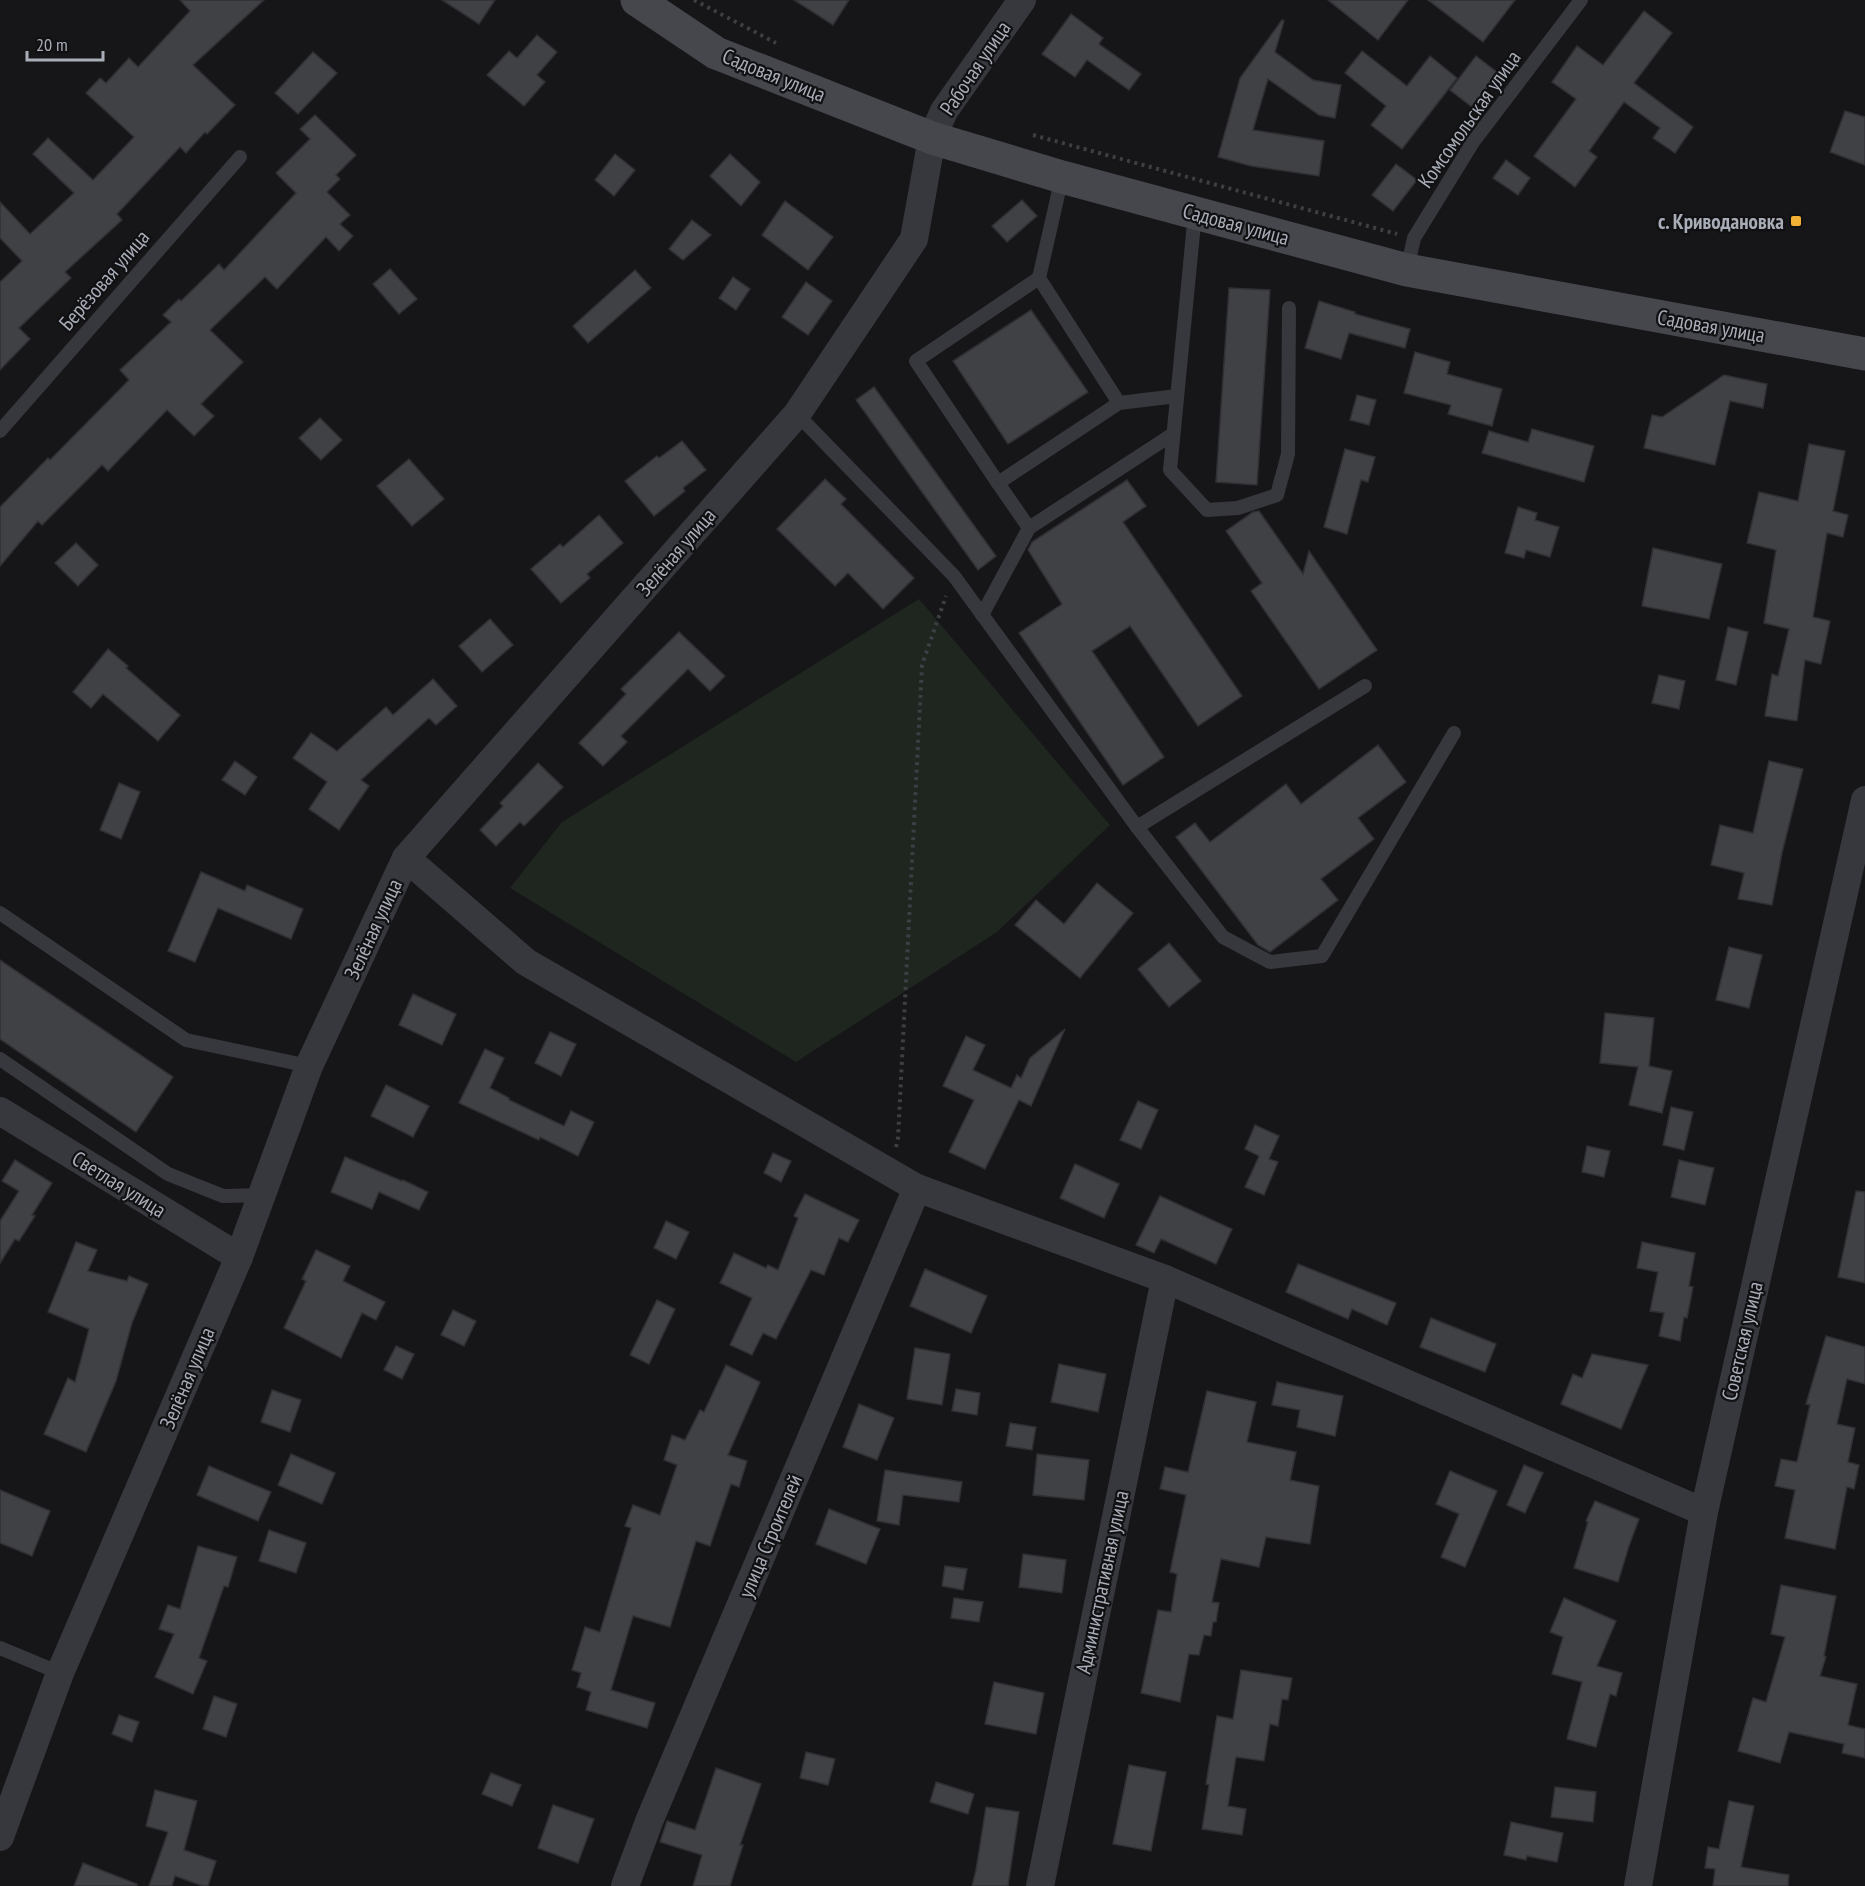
<svg xmlns="http://www.w3.org/2000/svg" width="1865" height="1886" font-family="'PT Sans Narrow',sans-serif">
  <rect width="100%" height="100%" fill="#161618"/>
  <!-- green -->
  <path fill="#1e261f" d="M919 599 1110 825 997 932 796 1062 510 888 562 822Z"/>
  <!-- building -->
  <g fill="#404145" stroke="#303034" stroke-width="1.5">
    <path d="M180 0H264L193 65 235 105 207 134 205 132 186 153 180 147 117 214 122 220 65 272 71 278 19 328 30 339 0 370V282L22 261 0 238V202L30 234 74 193 33 154 48 138 93 180 134 137 86 93 100 78 106 83 129 58 138 67 190 11Z"/>
    <path d="M442 0H495L479 24Z"/>
    <path d="M794 0H849L833 25Z"/>
    <path d="M1328 0H1408L1378 40Z"/>
    <path d="M1428 0H1515L1483 42Z"/>
    <path d="M1644 11 1672 33 1634 83 1693 127 1675 153 1653 138 1660 128 1624 102 1589 151 1597 157 1575 187 1534 156 1576 99 1552 82 1577 46 1603 65Z"/>
    <path d="M1071 14 1103 38 1099 44 1141 74 1129 90 1087 60 1075 77 1042 54Z"/>
    <path d="M1282 20 1284 21 1275 52 1313 80 1341 85 1335 118 1319 115 1268 79 1253 130 1324 141 1319 176 1251 166 1218 157 1240 78Z"/>
    <path d="M537 35 557 52 537 75 545 82 524 106 487 75 509 51 517 58Z"/>
    <path d="M1362 51 1407 86 1430 56 1457 78 1402 149 1371 125 1386 106 1345 73Z"/>
    <path d="M313 52 337 73 298 114 275 93Z"/>
    <path d="M1476 56 1498 73 1472 107 1450 90Z"/>
    <path d="M1845 111 1865 117V165L1830 152Z"/>
    <path d="M315 115 356 155 336 175 340 179 327 192 350 215 340 224 353 236 339 251 326 237 277 289 265 277 210 330 243 362 201 404 214 416 194 436 167 410 108 471 102 465 42 525 38 521 0 566V507L48 458 50 460 129 380 120 370 171 322 163 315 179 299 181 301 219 264 224 270 296 193 276 173 310 139 300 129Z"/>
    <path d="M615 154 635 170 614 196 595 180Z"/>
    <path d="M730 154 760 182 741 206 710 176Z"/>
    <path d="M1506 160 1530 178 1518 195 1493 178Z"/>
    <path d="M1396 164 1417 180 1393 211 1372 195Z"/>
    <path d="M1022 200 1037 216 1007 242 992 226Z"/>
    <path d="M785 201 833 237 808 270 762 235Z"/>
    <path d="M692 220 711 235 683 260 669 249Z"/>
    <path d="M390 269 417 299 399 314 373 284Z"/>
    <path d="M635 270 651 288 588 343 573 326Z"/>
    <path d="M733 277 750 289 736 310 719 298Z"/>
    <path d="M806 282 832 301 808 335 782 317Z"/>
    <path d="M1229 288 1270 290 1257 485 1216 482Z"/>
    <path d="M1319 301 1355 312V314L1410 329 1405 348 1349 333 1341 359 1305 348Z"/>
    <path d="M1031 310 1088 392 1008 444 953 361Z"/>
    <path d="M1415 352 1450 362 1447 374 1502 389 1492 426 1448 414 1451 405 1404 393Z"/>
    <path d="M1724 375 1767 384 1763 408 1730 401 1715 465 1644 448 1652 415 1662 417Z"/>
    <path d="M874 387 996 556 978 570 856 400Z"/>
    <path d="M1357 395 1376 400 1369 425 1350 420Z"/>
    <path d="M320 418 342 440 321 460 299 438Z"/>
    <path d="M1532 429 1594 446 1584 482 1482 453 1489 431 1528 442Z"/>
    <path d="M682 441 706 470 683 488 685 491 654 516 625 481 657 456 659 458Z"/>
    <path d="M1809 444 1845 451 1833 511 1848 515 1843 537 1827 533 1813 617 1830 621 1821 664 1805 660 1797 721 1765 716 1772 674 1778 676 1789 629 1764 623 1776 550 1747 543 1759 492 1798 501Z"/>
    <path d="M1345 449 1375 457 1368 482 1361 480 1347 534 1324 527Z"/>
    <path d="M409 459 444 499 412 526 377 486Z"/>
    <path d="M825 479 846 499 841 504 914 578 883 609 848 573 835 586 777 529Z"/>
    <path d="M1127 480 1146 506 1123 522 1242 696 1198 726 1130 626 1092 651 1164 757 1123 785 1019 633 1062 604 1028 550 1032 542Z"/>
    <path d="M1518 507 1537 513 1535 520 1559 527 1550 557 1526 550 1524 558 1505 553Z"/>
    <path d="M1259 511 1303 574 1309 551 1377 650 1319 689 1251 591 1262 583 1226 531 1253 512Z"/>
    <path d="M599 515 623 543 587 574 590 578 561 603 531 569 560 544 563 547Z"/>
    <path d="M76 543 98 565 78 586 55 563Z"/>
    <path d="M1653 548 1722 564 1709 619 1642 606Z"/>
    <path d="M490 619 513 645 482 672 459 646Z"/>
    <path d="M1728 627 1748 632 1736 685 1716 680Z"/>
    <path d="M679 632 725 676 710 691 688 669 621 736 627 742 603 766 579 743 626 694 621 689Z"/>
    <path d="M108 649 128 666 126 668 180 715 158 741 103 694 91 708 73 692Z"/>
    <path d="M1659 675 1685 681 1679 709 1652 703Z"/>
    <path d="M433 679 457 706 436 725 429 718 361 780 369 786 339 830 309 809 327 782 293 758 311 733 337 751 386 707 393 715Z"/>
    <path d="M1378 745 1406 782 1358 818 1374 839 1321 879 1338 900 1270 952 1258 945 1176 837 1195 823 1210 842 1286 784 1301 804Z"/>
    <path d="M235 761 257 777 245 795 222 780Z"/>
    <path d="M1769 761 1803 769 1782 853 1772 905 1738 899 1744 873 1711 865 1720 825 1753 833Z"/>
    <path d="M538 763 563 787 524 826 520 822 496 846 480 830 503 806 500 803Z"/>
    <path d="M119 783 140 792 121 839 100 830Z"/>
    <path d="M201 872 245 891 247 885 303 909 291 939 218 908 195 962 168 951Z"/>
    <path d="M1097 883 1133 913 1080 978 1015 925 1036 900 1064 924Z"/>
    <path d="M1169 943 1201 981 1169 1007 1138 969Z"/>
    <path d="M1729 947 1762 955 1749 1008 1716 1000Z"/>
    <path d="M0 960 173 1077 136 1132 0 1039Z"/>
    <path d="M413 994 456 1014 442 1045 399 1025Z"/>
    <path d="M1605 1013 1654 1018 1649 1066 1672 1071 1662 1113 1629 1105 1638 1067 1600 1063Z"/>
    <path d="M1065 1029 1031 1106 1019 1100 985 1169 949 1152 974 1100 943 1086 966 1036 985 1045 973 1070 1011 1088 1017 1075 1021 1078 1030 1058Z"/>
    <path d="M550 1032 576 1044 561 1076 535 1063Z"/>
    <path d="M485 1049 504 1058 490 1088 509 1098V1100L564 1126 571 1111 594 1122 578 1156 540 1137 539 1140 459 1103Z"/>
    <path d="M386 1085 429 1106 413 1137 371 1116Z"/>
    <path d="M1138 1101 1158 1110 1141 1149 1120 1140Z"/>
    <path d="M1671 1107 1693 1112 1684 1150 1663 1145Z"/>
    <path d="M1255 1125 1279 1136 1269 1159 1278 1162 1264 1195 1245 1187 1259 1156 1245 1149Z"/>
    <path d="M1587 1146 1610 1151 1604 1177 1582 1172Z"/>
    <path d="M773 1153 791 1161 781 1182 764 1173Z"/>
    <path d="M345 1157 402 1181 403 1180 428 1192 419 1210 379 1192 372 1209 331 1192Z"/>
    <path d="M15 1160 52 1183 32 1215 35 1216 19 1241 15 1239 0 1263V1221L19 1191 2 1181Z"/>
    <path d="M1679 1160 1714 1168 1705 1205 1671 1197Z"/>
    <path d="M1075 1164 1119 1184 1104 1218 1060 1198Z"/>
    <path d="M1856 1191 1865 1192V1283L1838 1277Z"/>
    <path d="M805 1194 859 1220 848 1242 839 1238 824 1275 811 1270 776 1339 763 1333 752 1355 730 1345 752 1298 720 1283 734 1253 766 1268 768 1265 778 1270 798 1218 794 1216Z"/>
    <path d="M1160 1196 1232 1229 1216 1264 1161 1239 1154 1253 1136 1245Z"/>
    <path d="M666 1221 689 1232 676 1259 654 1248Z"/>
    <path d="M76 1242 97 1250 88 1271 127 1281 129 1276 148 1284 132 1323 116 1381 86 1452 44 1434 68 1378 75 1382 89 1329 48 1312Z"/>
    <path d="M1642 1242 1695 1253 1689 1286 1693 1287 1687 1318 1684 1317 1680 1341 1659 1336 1664 1313 1650 1311 1658 1272 1637 1268Z"/>
    <path d="M316 1250 350 1266 343 1281 385 1302 376 1320 362 1313 341 1358 284 1328 306 1281 302 1279Z"/>
    <path d="M1298 1264 1396 1303 1387 1325 1352 1309 1348 1319 1286 1292Z"/>
    <path d="M925 1269 987 1296 971 1333 910 1306Z"/>
    <path d="M657 1300 675 1309 649 1364 630 1355Z"/>
    <path d="M453 1310 476 1321 464 1346 441 1335Z"/>
    <path d="M1431 1318 1496 1344 1485 1372 1420 1347Z"/>
    <path d="M1826 1336 1865 1347V1384L1847 1379 1837 1424 1855 1428 1848 1462 1859 1465 1854 1489 1847 1487 1835 1549 1785 1538 1795 1490 1775 1486 1781 1459 1797 1462 1810 1405 1806 1404Z"/>
    <path d="M396 1346 414 1354 402 1379 384 1370Z"/>
    <path d="M915 1348 950 1354 942 1405 907 1399Z"/>
    <path d="M1592 1354 1648 1365 1621 1429 1561 1404 1573 1374 1582 1378Z"/>
    <path d="M1059 1364 1106 1374 1098 1412 1051 1402Z"/>
    <path d="M726 1365 760 1382 728 1455 747 1461 739 1487 731 1484 710 1546 696 1541 670 1627 633 1616 611 1690 655 1703 647 1728 586 1710 591 1692 577 1687 581 1673 572 1670 585 1627 600 1632 631 1528 625 1526 633 1505 660 1515 677 1465 664 1460 672 1435 685 1440 700 1410 704 1412Z"/>
    <path d="M1277 1382 1343 1396 1335 1436 1297 1427 1300 1410 1272 1405Z"/>
    <path d="M956 1389 980 1393 977 1415 952 1411Z"/>
    <path d="M272 1390 301 1400 290 1432 261 1422Z"/>
    <path d="M1207 1391 1256 1402 1247 1442 1296 1452 1290 1480 1319 1486 1310 1544 1266 1537 1259 1567 1221 1559 1212 1602 1219 1603 1216 1622H1213L1211 1636 1204 1635 1199 1655 1189 1654 1180 1702 1141 1693 1158 1610 1171 1612 1177 1574 1170 1572 1186 1495 1160 1489 1165 1467 1188 1472Z"/>
    <path d="M859 1404 894 1418 877 1460 843 1447Z"/>
    <path d="M1010 1423 1036 1427 1032 1450 1006 1446Z"/>
    <path d="M291 1454 335 1473 322 1504 278 1485Z"/>
    <path d="M1037 1454 1089 1460 1084 1500 1033 1495Z"/>
    <path d="M1524 1465 1543 1473 1525 1513 1507 1505Z"/>
    <path d="M209 1466 271 1492 258 1521 197 1495Z"/>
    <path d="M885 1470 962 1482 959 1502 903 1495 899 1525 877 1521Z"/>
    <path d="M1450 1471 1497 1491 1465 1567 1441 1557 1459 1514 1436 1504Z"/>
    <path d="M0 1490 50 1511 32 1556 0 1543Z"/>
    <path d="M1595 1501 1639 1519 1629 1546 1618 1582 1574 1568 1588 1522 1586 1521Z"/>
    <path d="M829 1509 880 1529 866 1564 816 1544Z"/>
    <path d="M269 1530 306 1543 296 1573 259 1561Z"/>
    <path d="M198 1546 237 1557 228 1587 224 1586 199 1658 207 1661 193 1694 155 1677 174 1634 159 1629 168 1605 180 1609Z"/>
    <path d="M1023 1554 1066 1560 1062 1593 1019 1587Z"/>
    <path d="M945 1566 967 1569 963 1590 942 1586Z"/>
    <path d="M1781 1585 1836 1596 1824 1656 1826 1657 1820 1676 1857 1684 1848 1725 1865 1729V1758L1842 1753 1844 1744 1789 1732 1780 1763 1738 1751 1753 1698 1766 1702 1785 1637 1771 1634Z"/>
    <path d="M954 1598 983 1602 979 1622 951 1618Z"/>
    <path d="M1564 1598 1616 1621 1597 1666 1622 1673 1616 1696 1610 1694 1596 1747 1567 1739 1582 1682 1552 1674 1563 1637 1550 1632Z"/>
    <path d="M1241 1670 1292 1678 1288 1700 1282 1699 1278 1726 1270 1724 1264 1761 1236 1757 1228 1806 1246 1809 1242 1835 1202 1829 1209 1785 1206 1784 1217 1716 1233 1719Z"/>
    <path d="M994 1682 1044 1693 1036 1734 985 1724Z"/>
    <path d="M214 1696 237 1704 226 1737 203 1729Z"/>
    <path d="M119 1715 139 1722 132 1742 112 1734Z"/>
    <path d="M806 1752 835 1759 828 1785 800 1778Z"/>
    <path d="M1129 1765 1166 1772 1151 1851 1113 1844Z"/>
    <path d="M716 1768 761 1784 740 1845H743L730 1886H693L702 1855 660 1842 667 1821 695 1830Z"/>
    <path d="M491 1773 521 1785 512 1806 482 1794Z"/>
    <path d="M936 1782 974 1794 968 1814 930 1802Z"/>
    <path d="M1555 1787 1596 1792 1593 1822 1551 1817Z"/>
    <path d="M155 1790 197 1801 184 1850 216 1861 208 1886H203L175 1876 172 1886H149L168 1832 146 1826Z"/>
    <path d="M1729 1801 1754 1806 1741 1867 1789 1875 1788 1886H1713L1715 1869 1705 1868 1708 1847 1719 1849Z"/>
    <path d="M553 1805 594 1819 578 1863 538 1848Z"/>
    <path d="M986 1807 1019 1812 1008 1886H972L976 1870Z"/>
    <path d="M1511 1822 1563 1833 1557 1862 1527 1856 1526 1860 1504 1855Z"/>
    <path d="M83 1863 137 1884V1886H74Z"/>
  </g>
  <g fill="none" stroke-linecap="round" stroke-linejoin="round">
    <!-- path -->
    <g stroke="#3d3f44" stroke-width="4" stroke-dasharray="3 4.5" stroke-linecap="butt">
      <path d="M694 0 776 43"/>
      <path d="M1033 135 1397 234"/>
      <path d="M896 1147 898 1138 922 665 946 596"/>
    </g>
    <!-- lane -->
    <g stroke="#37383d" stroke-width="14">
      <path d="M1062 177 1039 278 1119 403"/>
      <path d="M1195 213 1170 470 1207 510 1238 508 1277 495 1288 454 1289 308"/>
      <path d="M1407 270 1414 238 1473 142 1581 0"/>
      <path d="M1039 278 916 361 998 483 1119 403 1177 396"/>
      <path d="M797 414 954 576 1137 827 1223 937 1270 962 1322 956 1454 733"/>
      <path d="M0 431 240 157"/>
      <path d="M998 483 1029 528 1173 434"/>
      <path d="M982 615 1029 528"/>
      <path d="M1137 827 1365 686"/>
      <path d="M0 913 186 1040 309 1066"/>
      <path d="M0 1059 168 1174 223 1196 262 1195"/>
      <path d="M0 1648 60 1673"/>
    </g>
    <!-- street -->
    <g stroke="#37383d" stroke-width="28">
      <path d="M406 858 526 962 917 1188 1165 1279 1704 1512"/>
      <path d="M0 1111 239 1257"/>
      <path d="M0 1837 60 1673 239 1257 309 1066 406 858 797 414 914 239 932 138 944 111 1022 0"/>
      <path d="M625 1886 650 1819 917 1188"/>
      <path d="M1040 1886 1165 1279"/>
      <path d="M1638 1886 1704 1512 1865 800"/>
    </g>
    <!-- secondary -->
    <path stroke="#45474d" stroke-width="33" d="M637 0 716 53 932 138 1062 177 1407 270 1865 354"/>
  </g>
  <!-- markers -->
  <rect fill="#f2b134" stroke="#111113" stroke-width="2" x="1790" y="215" width="12" height="12" rx="3"/>
  <g text-anchor="middle" dominant-baseline="central" stroke-width="4.5" stroke-linejoin="round" paint-order="stroke">
    <!-- street labels -->
    <g font-size="21" fill="#a8adb8" stroke="#111113">
      <text transform="translate(975 68) rotate(-56)">Рабочая улица</text>
      <text transform="translate(774 75) rotate(22)">Садовая улица</text>
      <text transform="translate(1469 119) rotate(-55)">Комсомольская улица</text>
      <text transform="translate(1236 224) rotate(15)">Садовая улица</text>
      <text transform="translate(104 280) rotate(-49)">Берёзовая улица</text>
      <text transform="translate(1711 326) rotate(10)">Садовая улица</text>
      <text transform="translate(676 552) rotate(-49)">Зелёная улица</text>
      <text transform="translate(373 929) rotate(-65)">Зелёная улица</text>
      <text transform="translate(119 1184) rotate(32)">Светлая улица</text>
      <text transform="translate(1742 1341) rotate(-77)">Советская улица</text>
      <text transform="translate(187 1378) rotate(-67)">Зелёная улица</text>
      <text transform="translate(770 1536) rotate(-67)">улица Строителей</text>
      <text transform="translate(1102 1582) rotate(-78)">Административная улица</text>
    </g>
    <!-- poi labels -->
    <g font-size="21" font-weight="bold" fill="#a8adb8" stroke="#111113" text-anchor="end">
      <text x="1784" y="221">с. Криводановка</text>
    </g>
  </g>
  <!-- scale -->
  <path d="M27 51v9h76v-9" fill="none" stroke="#a8adb8" stroke-width="3"/>
  <text x="36" y="51" font-size="18" fill="#a8adb8" stroke="#111113" stroke-width="4.5" paint-order="stroke">20 m</text>
</svg>
